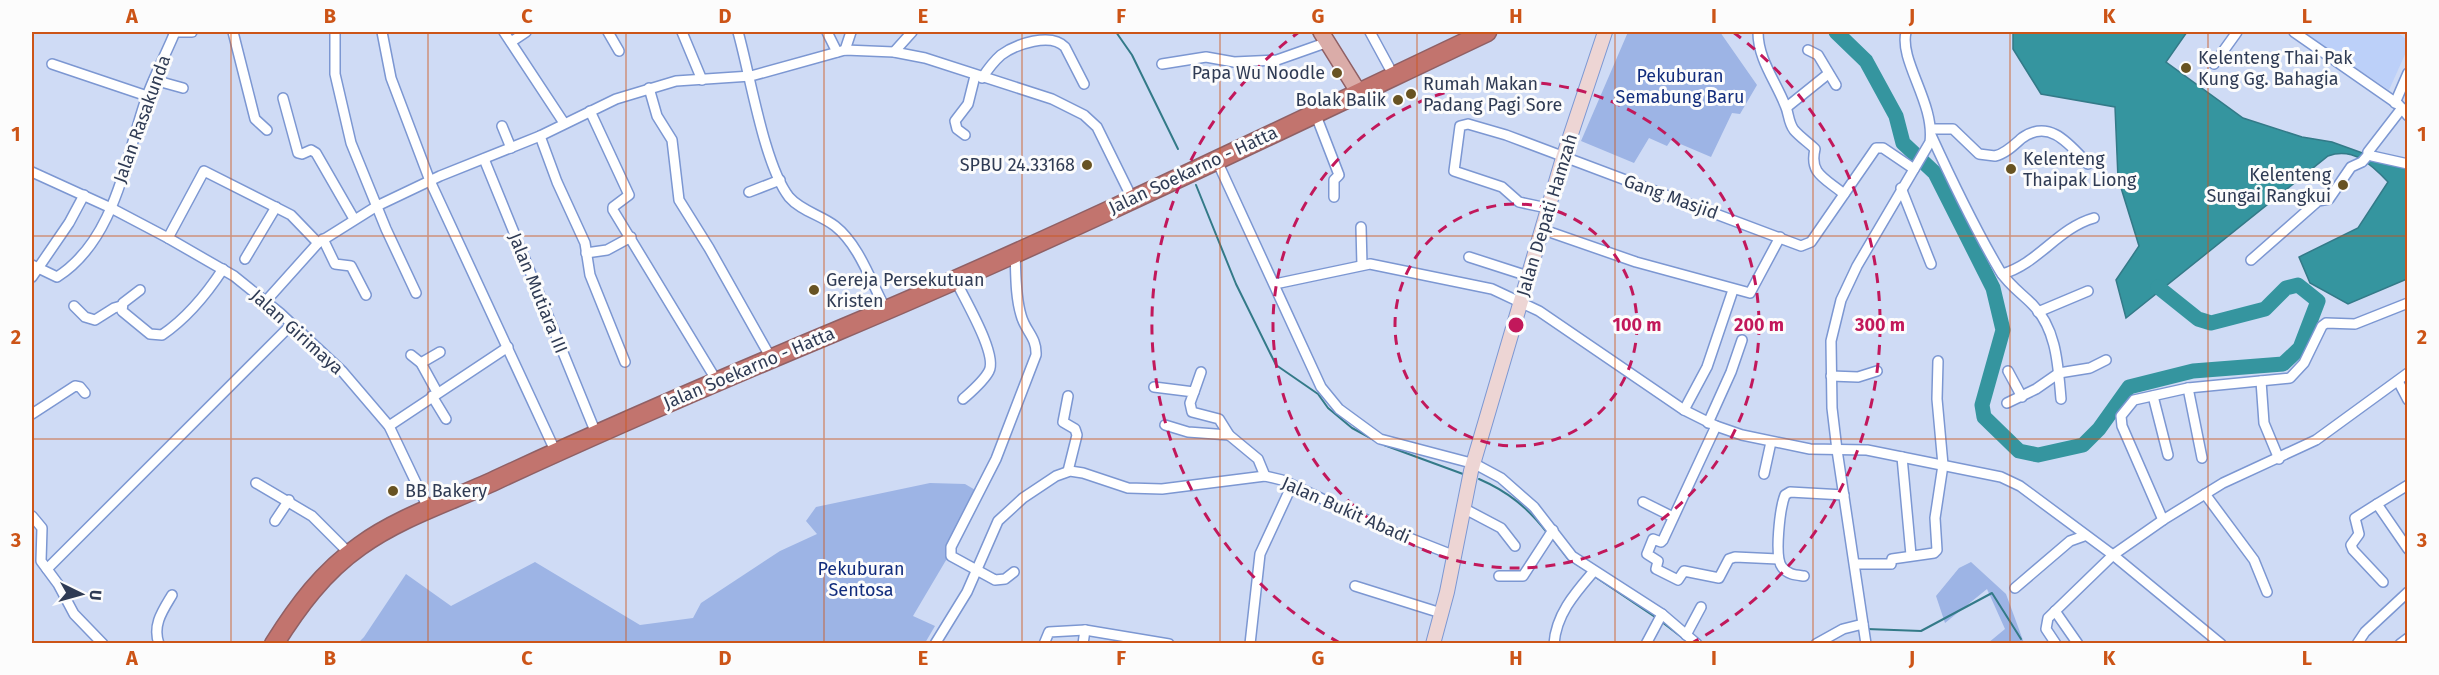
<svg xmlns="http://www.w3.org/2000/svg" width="2439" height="675" font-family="'Fira Sans',sans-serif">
  <rect width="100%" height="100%" fill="#cfdbf5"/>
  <!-- built -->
  <path fill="#bcd0f9" d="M2302 32H2397L2407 40V50L2389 90Z"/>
  <!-- green -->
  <g fill="#9db4e5">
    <path d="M1628 32H1720L1757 85 1740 114 1732 113 1711 157 1671 140 1667 146 1649 138 1634 163 1581 141Z"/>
    <path d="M930 483 965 484 977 491 955 545 913 616 935 626 925 643 357 644 364 637 406 574 451 606 535 562 640 625 693 618 701 603 780 551 817 534 806 521 816 507Z"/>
    <path d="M1971 562 2006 594 2024 643H1988L2005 629 1987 589 1945 623 1936 596 1959 568Z"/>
  </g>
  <!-- water -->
  <path fill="#35959f" stroke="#337a88" stroke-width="1.5" d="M2013 32H2187L2166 62 2243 118 2302 137 2332 142 2407 169V279L2348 304 2310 283 2299 257 2358 228 2388 182C2371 164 2353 147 2328 156L2126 318 2116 280 2139 246 2118 178 2115 107 2041 94 2013 49Z"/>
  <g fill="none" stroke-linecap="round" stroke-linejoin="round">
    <!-- stream -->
    <g stroke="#337a88" stroke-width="2">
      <path d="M1116 32 1132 55 1178 149"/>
      <path d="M1196 185 1236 284 1276 365 1318 394 1328 408 1352 428 1376 441"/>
      <path d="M1384 445 1463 474"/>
      <path d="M1479 479C1509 492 1528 508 1548 534"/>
      <path d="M1552 538 1568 559 1589 572"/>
      <path d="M1594 576 1658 619"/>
      <path d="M1662 622 1684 639"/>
      <path d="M1867 629 1921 631 1992 593 2021 639"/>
    </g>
    <!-- river -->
    <path stroke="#35959f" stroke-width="15" d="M1836 32 1866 61 1896 116 1903 143 1935 173 1993 288 2003 330 1982 405 1984 417 2019 451 2038 455 2083 445 2099 429 2129 387 2193 371 2283 364 2300 348 2318 301 2298 285 2286 288 2265 309 2211 323 2198 319 2158 287"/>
    <defs>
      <g id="street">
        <path d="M173 32H192"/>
        <path d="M233 32 255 119 267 130"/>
        <path d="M335 32V74L351 143 386 229 416 293"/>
        <path d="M382 32 391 78 430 181 552 444"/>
        <path d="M504 32 564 123"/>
        <path d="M608 32 619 51"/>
        <path d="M682 32 702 80"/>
        <path d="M738 32C750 74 764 165 789 197 801 211 821 215 835 226 858 244 870 279 883 304"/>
        <path d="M827 32 837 52"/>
        <path d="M1370 32 1389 67"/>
        <path d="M1758 32C1758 59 1775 80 1785 105 1789 113 1788 122 1794 130 1800 137 1809 143 1815 149 1809 174 1825 178 1844 194"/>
        <path d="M2294 32 2399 105 2408 116"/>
        <path d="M511 42 526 32"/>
        <path d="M845 50 851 32"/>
        <path d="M1808 50 1818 55 1836 85"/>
        <path d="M894 52 912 32"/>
        <path d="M52 64 147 96"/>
        <path d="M1162 64 1206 57 1234 62 1277 60 1328 42"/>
        <path d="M2214 64 2237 32"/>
        <path d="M982 78C988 69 993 62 1001 55 1016 44 1051 32 1065 47L1084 84"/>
        <path d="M154 80 183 88"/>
        <path d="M649 88 657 116 672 140 679 200 709 248 767 351"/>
        <path d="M283 98 298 153 302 154 311 150 316 153 354 219"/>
        <path d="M2395 103 2408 73"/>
        <path d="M1787 107 1828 74"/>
        <path d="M2402 108 2368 152 2372 156 2408 164"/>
        <path d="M590 111 629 195 613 207V210L712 373"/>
        <path d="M1315 113 1339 175 1334 180V197"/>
        <path d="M502 126 511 148"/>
        <path d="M1931 129H1953L1979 154 1995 156C2005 154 2014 145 2022 138 2050 118 2070 145 2088 164"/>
        <path d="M965 135 957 129 955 121 968 104 975 76"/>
        <path d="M1931 135C1952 181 1974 227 2000 271 2009 285 2021 293 2032 304 2057 329 2058 366 2061 399"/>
        <path d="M540 136 557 182 585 243 590 275 625 362"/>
        <path d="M484 159 593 426"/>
        <path d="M1217 161 1321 387 1339 409 1380 439 1475 464 1501 478 1534 507 1572 556 1662 614 1697 644"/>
        <path d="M32 172 111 208 168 238 234 276 280 313 342 371 389 426 429 510"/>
        <path d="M1901 188 1931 264"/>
        <path d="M749 192 780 180"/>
        <path d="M1547 208 1519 202 1502 187 1454 171 1460 126 1468 124 1506 135 1801 246 1811 242 1876 148H1883L1914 169"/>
        <path d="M1361 227 1362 265"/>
        <path d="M1541 229 1636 262 1750 293 1780 237"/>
        <path d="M168 238 204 171 291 215 318 243"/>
        <path d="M323 239 335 264 351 266 366 295"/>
        <path d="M586 253 607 250 631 237"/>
        <path d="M1469 257 1528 276"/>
        <path d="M245 259 276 207"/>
        <path d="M2251 260 2318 201 2329 199 2351 167 2362 162 2369 154"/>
        <path d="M32 265 57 277C115 240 125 160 146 99 154 76 166 54 175 32"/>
        <path d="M2002 274C2038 264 2058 228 2094 218"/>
        <path d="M32 277 69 223 84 195"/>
        <path d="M955 279C963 297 998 354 989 371 984 381 972 391 963 399"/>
        <path d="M1275 284 1370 264 1492 289 1539 311 1684 410 1716 426 1742 435 1810 449 1867 450 2001 477 2020 486 2113 555 2221 644"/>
        <path d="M140 290 123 303 122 311 150 334 162 335C187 318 206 295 223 269"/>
        <path d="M266 301 318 243 377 206 440 176 540 136 616 99 676 81 751 76 845 50 894 52 925 58 1052 99 1084 115 1097 127 1128 190"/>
        <path d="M74 306 85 317 95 320 114 308 121 306"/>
        <path d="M2038 312 2088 291"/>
        <path d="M411 355 421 363 437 392"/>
        <path d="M421 363 440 352"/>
        <path d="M2008 371 2022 397"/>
        <path d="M1831 376 1858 377 1877 371"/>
        <path d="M2261 381 2264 423 2279 459"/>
        <path d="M2398 381 2408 400"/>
        <path d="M1154 387 1194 392 1190 403 1192 412 1219 419 1229 435 1258 459 1265 476"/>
        <path d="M2188 388 2202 458"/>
        <path d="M1194 392 1201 372"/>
        <path d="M432 396 446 419"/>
        <path d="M2153 396 2168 455"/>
        <path d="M2007 403 2036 389 2059 373 2090 368 2106 360"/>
        <path d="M1684 410 1707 367 1733 290"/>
        <path d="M32 414 75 386 80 387 85 393"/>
        <path d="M1708 423 1731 372 1742 340"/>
        <path d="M1165 425 1188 432 1229 435"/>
        <path d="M389 426 508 347"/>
        <path d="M1716 426 1663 540 1661 542 1653 539 1647 554 1658 561 1656 569 1678 580 1684 571 1719 578 1729 559 1735 557 1778 559"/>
        <path d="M1902 457 1911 555"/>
        <path d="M1068 471 1077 435 1075 429 1063 422 1068 396"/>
        <path d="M1764 474 1771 442"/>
        <path d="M256 483 312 516 343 547"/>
        <path d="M2408 485 2377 504 2408 549"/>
        <path d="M2205 494 2254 560 2267 592"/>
        <path d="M1643 502 1673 517"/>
        <path d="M2377 504 2355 518 2359 534 2351 545 2353 550 2383 582"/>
        <path d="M1465 509 1501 528 1515 546"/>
        <path d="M32 516 42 528 41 561 58 584 74 614 103 644"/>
        <path d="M2163 520 2122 426 2121 416 2134 400 2188 388 2290 378 2304 363 2322 326 2326 323 2355 324 2408 303"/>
        <path d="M275 521 289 500"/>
        <path d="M1855 564H1891L1892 559 1934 553 1937 550 1935 518 1943 465 1937 399 1938 361"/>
        <path d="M47 569 292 324"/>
        <path d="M1014 572 1005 579 995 580 951 556V547L996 459 1036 355C1037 337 1025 331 1021 315 1015 295 1016 272 1015 252"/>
        <path d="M1499 576H1523L1553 530"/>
        <path d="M1804 576C1796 575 1788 575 1782 567 1774 557 1780 508 1785 495L1790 492 1844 495"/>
        <path d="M1355 586 1441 613"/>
        <path d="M2015 588 2070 541 2084 536"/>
        <path d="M2055 611 2078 644"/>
        <path d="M1686 635 1701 607"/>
        <path d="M159 644C152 625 163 610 172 595"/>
        <path d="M935 644 967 592 998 521 1023 498 1056 476 1070 471 1083 473 1128 488 1162 489 1265 476 1282 480 1384 528 1455 556"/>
        <path d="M1044 644 1049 632 1085 630 1169 644"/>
        <path d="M1083 644 1085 630"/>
        <path d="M1250 644 1260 554 1292 485"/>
        <path d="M1554 644C1556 614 1576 592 1594 571"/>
        <path d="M1646 644 1662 614"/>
        <path d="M1816 644 1843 629 1863 624"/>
        <path d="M1866 644 1837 450 1832 408 1831 341 1841 300 1857 266 1930 142C1935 103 1899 61 1906 32"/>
        <path d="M2056 644 2046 629 2048 618 2113 555 2163 520 2223 483 2316 440 2408 373"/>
        <path d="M2357 644 2365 632 2408 592"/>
        <path d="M2400 644 2408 638"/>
      </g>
      <path id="secondary" d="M1433 644 1447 592 1471 471 1563 158 1605 32"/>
      <path id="primary" d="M1321 32 1359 93"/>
      <path id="highway" d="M274 644C298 606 323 572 360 546 400 517 451 501 496 480 608 428 722 379 837 331 1056 239 1272 134 1487 32"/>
    </defs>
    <!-- street casing -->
    <use href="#street" stroke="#7c97d2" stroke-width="12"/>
    <!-- secondary casing -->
    <use href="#secondary" stroke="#7c97d2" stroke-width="16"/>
    <!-- primary casing -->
    <use href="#primary" stroke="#8f6065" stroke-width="18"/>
    <!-- highway casing -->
    <use href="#highway" stroke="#8f6065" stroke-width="21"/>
    <!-- street -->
    <use href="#street" stroke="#fff" stroke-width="9"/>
    <!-- secondary -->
    <use href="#secondary" stroke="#edd5d4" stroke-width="14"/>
    <!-- primary -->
    <use href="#primary" stroke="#daaca8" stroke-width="15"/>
    <!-- highway -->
    <use href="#highway" stroke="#c2746e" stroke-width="18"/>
  </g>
  <!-- grid -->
  <path fill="none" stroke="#cc5417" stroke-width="1.5" stroke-opacity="0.55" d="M231 32V644M428 32V644M626 32V644M824 32V644M1022 32V644M1220 32V644M1417 32V644M1615 32V644M1813 32V644M2010 32V644M2208 32V644M32 236H2408M32 439H2408"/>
  <!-- distance rings -->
  <g fill="none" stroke="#c2185b" stroke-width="3" stroke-dasharray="10 8">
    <circle cx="1516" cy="325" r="121"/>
    <circle cx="1516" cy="325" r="243"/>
    <path d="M1340 643A364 364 0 0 1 1299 32M1733 32A364 364 0 0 1 1692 643"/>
  </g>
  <!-- markers -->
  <g fill="#685322" stroke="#fcfcfc" stroke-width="2">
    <circle cx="2186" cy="68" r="6"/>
    <circle cx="1337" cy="73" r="6"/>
    <circle cx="1411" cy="94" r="6"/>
    <circle cx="1398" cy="100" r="6"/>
    <circle cx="1087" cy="165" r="6"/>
    <circle cx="2011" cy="169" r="6"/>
    <circle cx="2343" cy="185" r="6"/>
    <circle cx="814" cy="290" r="6"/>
    <circle cx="393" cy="491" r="6"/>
  </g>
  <g text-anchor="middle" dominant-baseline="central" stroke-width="6" stroke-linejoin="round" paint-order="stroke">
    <!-- poi labels -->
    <g font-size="18" fill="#2f3b54" stroke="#fcfcfc" text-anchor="start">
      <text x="2198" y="58">Kelenteng Thai Pak<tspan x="2198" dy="21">Kung Gg. Bahagia</tspan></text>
      <text x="1325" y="73" text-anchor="end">Papa Wu Noodle</text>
      <text x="1423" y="84">Rumah Makan<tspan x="1423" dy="21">Padang Pagi Sore</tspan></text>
      <text x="1386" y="100" text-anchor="end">Bolak Balik</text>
      <text x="2023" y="159">Kelenteng<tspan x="2023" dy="21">Thaipak Liong</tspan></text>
      <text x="1075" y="165" text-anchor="end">SPBU 24.33168</text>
      <text x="2331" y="175" text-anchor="end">Kelenteng<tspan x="2331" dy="21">Sungai Rangkui</tspan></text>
      <text x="826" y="280">Gereja Persekutuan<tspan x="826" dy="21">Kristen</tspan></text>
      <text x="405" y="491">BB Bakery</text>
    </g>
    <!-- park labels -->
    <g font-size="18" fill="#112c7d" stroke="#fcfcfc">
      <text x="1680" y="76">Pekuburan<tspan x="1680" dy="21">Semabung Baru</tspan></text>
      <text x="861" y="569">Pekuburan<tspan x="861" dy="21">Sentosa</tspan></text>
    </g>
    <!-- street labels -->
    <g font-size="18" fill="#2f3b54" stroke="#fcfcfc">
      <text transform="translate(142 119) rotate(-70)">Jalan Rasakunda</text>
      <text transform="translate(1193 170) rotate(-25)">Jalan Soekarno - Hatta</text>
      <text transform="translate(1671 197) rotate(20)">Gang Masjid</text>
      <text transform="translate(1547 215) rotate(-73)">Jalan Depati Hamzah</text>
      <text transform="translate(538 293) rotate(68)">Jalan Mutiara III</text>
      <text transform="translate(297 332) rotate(42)">Jalan Girimaya</text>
      <text transform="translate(749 368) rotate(-23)">Jalan Soekarno - Hatta</text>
      <text transform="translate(1346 510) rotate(24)">Jalan Bukit Abadi</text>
    </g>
  </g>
  <circle cx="1516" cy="325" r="9" fill="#c2185b" stroke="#fcfcfc" stroke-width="3"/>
  <g font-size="18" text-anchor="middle" font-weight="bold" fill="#c2185b" stroke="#fcfcfc" stroke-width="6" stroke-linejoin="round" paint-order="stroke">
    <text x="1637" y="331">100 m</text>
    <text x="1759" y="331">200 m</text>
    <text x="1880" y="331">300 m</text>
  </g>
  <!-- border -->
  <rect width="2439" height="675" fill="none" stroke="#fcfcfc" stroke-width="66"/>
  <!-- north arrow -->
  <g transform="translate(81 594) rotate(95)" stroke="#fcfcfc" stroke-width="4.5" paint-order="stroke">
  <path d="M0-4.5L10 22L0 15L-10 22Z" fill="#2f3b54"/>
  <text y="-9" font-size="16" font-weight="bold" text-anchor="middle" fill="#2f3b54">U</text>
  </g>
  <rect x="33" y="33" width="2373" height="609" fill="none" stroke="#cc5417" stroke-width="2"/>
  <g font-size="20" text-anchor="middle" font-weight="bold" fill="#cc5417">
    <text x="132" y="23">A</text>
    <text x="330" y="23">B</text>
    <text x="527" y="23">C</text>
    <text x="725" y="23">D</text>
    <text x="923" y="23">E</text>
    <text x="1121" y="23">F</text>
    <text x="1318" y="23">G</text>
    <text x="1516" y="23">H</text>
    <text x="1714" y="23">I</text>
    <text x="1912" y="23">J</text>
    <text x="2109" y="23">K</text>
    <text x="2307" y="23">L</text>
    <text x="16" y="141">1</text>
    <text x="2422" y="141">1</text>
    <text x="16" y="344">2</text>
    <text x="2422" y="344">2</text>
    <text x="16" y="547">3</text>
    <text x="2422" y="547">3</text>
    <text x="132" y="665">A</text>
    <text x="330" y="665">B</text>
    <text x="527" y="665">C</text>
    <text x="725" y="665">D</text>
    <text x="923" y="665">E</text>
    <text x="1121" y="665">F</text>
    <text x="1318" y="665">G</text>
    <text x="1516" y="665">H</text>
    <text x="1714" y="665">I</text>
    <text x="1912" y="665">J</text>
    <text x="2109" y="665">K</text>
    <text x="2307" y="665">L</text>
  </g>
</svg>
